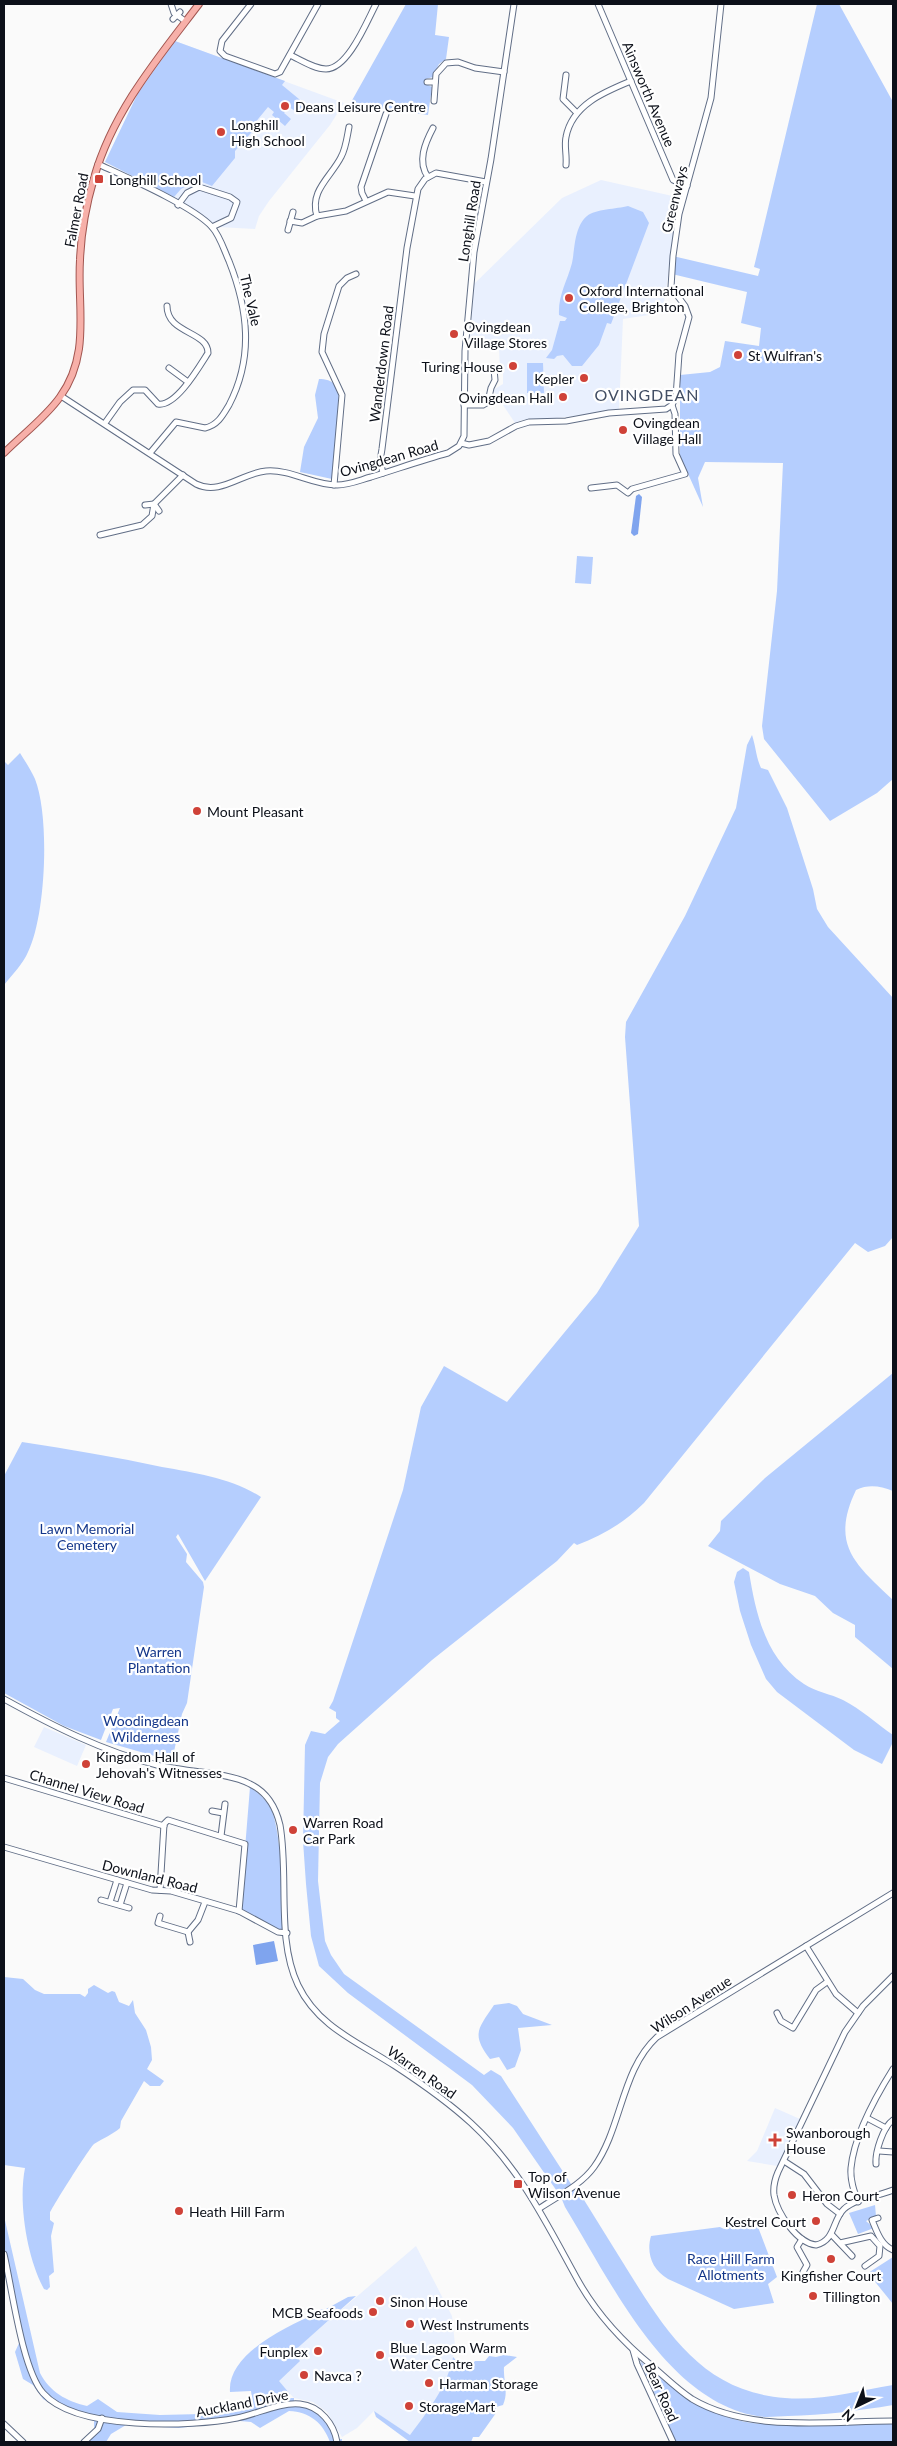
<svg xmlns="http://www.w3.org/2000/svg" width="897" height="2446" font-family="Lato,sans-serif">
  <rect width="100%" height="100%" fill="#fafafa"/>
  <!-- built -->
  <g fill="#e9f0fe">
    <path d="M175 41 344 103 330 125 269 201 259 216 255 229 218 227 199 212 105 162 138 93Z"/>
    <path d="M601 180 677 197 676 200 679 203 664 303 659 310 649 315 623 319 619 410 550 419 522 420 515 423 493 390 503 384V371H500L499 347 469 346 474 284 562 198Z"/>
    <path d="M44 1727 86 1745 77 1766 34 1747Z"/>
    <path d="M775 2108 800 2119 801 2122 777 2166 747 2161 757 2151Z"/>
    <path d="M416 2246 452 2316 455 2345 449 2376 434 2403 410 2435 374 2411 357 2428 342 2437 327 2412 313 2402 294 2398 278 2381 292 2352Z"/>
  </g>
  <!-- green -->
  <g fill="#b5cefe">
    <path d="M406 4H438L435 35 449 37 446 59 439 64 433 77 426 79V84L432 87 428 115 350 104Z"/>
    <path d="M817 4H839L893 102V779L877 793 830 821 764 739 762 726 777 591 783 463 705 462 698 478 703 507 680 456V375L710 372 720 367 725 341 759 346 761 328 741 323 747 292 672 274 675 257H677L758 276 760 269 754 267Z"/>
    <path d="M175 41 285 81 282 85 305 104 298 113 289 107 284 113 291 119 285 126 272 115 274 112 268 107 254 124 257 126 235 151V158L212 186 197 180 181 189 174 197 105 162 138 93Z"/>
    <path d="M628 206 643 212 649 223 611 324 607 323 599 345 582 366H572L563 355 557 356 554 359 546 358 552 350 560 321H565L567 318 559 315C558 295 567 282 572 263 575 249 574 227 587 216 595 209 617 209 628 206Z"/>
    <path d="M527 363H543L544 393H527Z"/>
    <path d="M319 379C325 379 332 380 336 386 344 398 334 462 332 479L300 472 304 447 318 418 315 395Z"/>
    <path d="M577 556 593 557 591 584 575 583Z"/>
    <path d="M752 735C756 747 756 757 761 768L768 770 787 808 813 889 817 909 828 927 893 998V1237L885 1246 868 1252 855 1243 644 1503C624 1523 603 1535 577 1545L574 1543 557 1561 432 1660 338 1744 328 1757 320 1783 318 1881 325 1941 331 1955 344 1974 484 2075 491 2070 501 2076 571 2184 576 2187C594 2216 612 2245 630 2274 668 2335 705 2392 785 2398 821 2401 858 2391 893 2385V2405C858 2411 823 2415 788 2416 778 2416 767 2418 757 2416 665 2400 610 2280 565 2207L561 2197 513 2128 472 2085 348 1993 319 1966 311 1936 306 1884 303 1841 305 1745 311 1731 325 1734 340 1721 336 1718V1712L329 1708 333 1701 403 1490 421 1407 444 1366 507 1402 597 1293 639 1226 625 1037 626 1022 685 916 736 808 747 745Z"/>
    <path d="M20 753C25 761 31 770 35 779 50 817 46 915 28 952 23 964 12 975 4 985V761L8 765Z"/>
    <path d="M893 1373V1491C880 1486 869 1484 856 1490 830 1545 855 1564 893 1600V1669L855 1637V1625L833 1613 815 1596 780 1584 708 1546 720 1531 721 1521 765 1478Z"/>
    <path d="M22 1442C69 1449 115 1457 162 1467 196 1473 231 1478 261 1497L205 1581 178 1534 176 1537 187 1554 186 1562 203 1582 204 1587 187 1703 182 1714 172 1761 106 1742 120 1708 113 1709 101 1740 64 1726 4 1693V1476Z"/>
    <path d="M743 1568 749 1572C756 1615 766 1659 804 1684 816 1692 831 1694 843 1700 861 1709 877 1724 893 1735V1742L882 1764 854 1750 777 1692 766 1679 751 1645 740 1611 734 1582 737 1572Z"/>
    <path d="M250 1787C258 1793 266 1799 271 1809 280 1826 287 1913 282 1932L240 1910Z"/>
    <path d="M4 1977 23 1979 35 1990 44 1994H80L85 1997 88 1993V1989L94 1985 108 1993 112 1991 115 1992 119 2002 129 2006 133 2000 135 2013 146 2030 151 2047 152 2060 147 2069 164 2081 160 2086H150L144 2081 121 2121 120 2128C112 2135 103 2138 94 2144 90 2147 51 2209 50 2213 50 2215 50 2218 50 2220L54 2223 51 2236 54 2272 49 2276 50 2287 47 2290 44 2289C27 2258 18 2203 25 2168L4 2165Z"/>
    <path d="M509 2003 517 2006 523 2014 552 2025 518 2028 521 2050 515 2067 507 2070 499 2057 490 2059C471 2034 478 2029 494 2005Z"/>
    <path d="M875 2205 876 2216 866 2221 874 2228 858 2234 849 2213Z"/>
    <path d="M4 2216 40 2373C50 2392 66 2401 87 2406L98 2399 117 2412 160 2415 202 2414 248 2407 253 2405 251 2391 230 2392C227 2354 286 2327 315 2314L317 2310 326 2309 348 2297 356 2296 293 2352 300 2361 279 2381 290 2394 289 2398H294V2406C315 2407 329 2420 334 2440L342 2439V2442H330C323 2423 310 2412 289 2411L260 2428 251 2422 240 2421 179 2428 126 2425 111 2434 106 2442H80L94 2429V2421L53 2405 43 2399 33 2385 23 2379 15 2352 20 2341 4 2270Z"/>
    <path d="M755 2219 777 2277 768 2284 774 2303 734 2309 668 2279C652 2270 646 2253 651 2236L720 2227 724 2229 727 2226Z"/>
    <path d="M893 2257V2304L868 2273Z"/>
    <path d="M504 2355 517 2357 504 2367C503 2381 509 2391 503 2405L496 2407V2413L479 2437H473L471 2442H410L376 2417 374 2411 410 2435C428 2411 447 2387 453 2357L463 2367 469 2368 475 2361H485L489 2356 496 2357Z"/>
    <path d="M640 2361C676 2392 712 2420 761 2424H893V2442H676Z"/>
  </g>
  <!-- water -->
  <g fill="#7fa4ee">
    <path d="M639 494 642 497 638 534 634 536 631 533 636 496Z"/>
    <path d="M274 1941 278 1961 256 1965 253 1945Z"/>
  </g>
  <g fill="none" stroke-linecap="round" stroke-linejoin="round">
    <defs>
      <g id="minor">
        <path d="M171 4 174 13 185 21"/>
        <path d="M251 4 222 41 220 51 225 56 275 74 280 72 318 4"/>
        <path d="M598 4 673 180 687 186"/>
        <path d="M173 19 180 12"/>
        <path d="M290 55C301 60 314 69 326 69 348 69 367 21 376 4"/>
        <path d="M566 75 563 99 577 113"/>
        <path d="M427 82H435"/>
        <path d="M434 101 436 74 446 63 458 62 475 68 504 72"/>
        <path d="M98 164C126 177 193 206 212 227 220 236 224 250 229 261 248 309 254 357 229 405 223 415 218 425 205 428L176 422 150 453"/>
        <path d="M566 165C567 155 564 146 566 137 572 105 604 92 631 81"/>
        <path d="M428 177C417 162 425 143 433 128"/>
        <path d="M366 201 362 193 361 187 386 114"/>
        <path d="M178 205 187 193 199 187 230 197 237 202 231 218 212 227"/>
        <path d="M317 216C309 191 331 177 341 157 346 148 347 137 349 127"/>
        <path d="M290 221 302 223 317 216 346 211 388 192 415 196"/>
        <path d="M288 230 293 212"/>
        <path d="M169 368 188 382"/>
        <path d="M61 396 196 484C220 496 242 473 266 471 291 469 312 485 337 485 349 485 360 480 371 477 397 469 422 460 448 453L459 446 464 436 465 351 474 252 491 159 514 4"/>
        <path d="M464 405H483L488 402 491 388 495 380 494 369"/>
        <path d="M105 423 120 402 133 390H145L158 404C176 407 199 367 208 353 208 331 167 334 167 306"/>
        <path d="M461 443 469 445 489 441 516 426 529 422 566 421 609 413 666 409 672 405 676 397 679 354 689 317 685 306 671 287 673 256 679 214 711 98 721 4"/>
        <path d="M383 473 380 461 382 449 407 248 418 189 425 179 436 173 486 182"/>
        <path d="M334 485 342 395 322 352 324 334 339 286 347 278 356 274"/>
        <path d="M591 488 617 485 628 493 632 489 685 474 676 454 675 414 672 405"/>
        <path d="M145 505 154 504 159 511"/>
        <path d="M100 535 142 525 152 516 154 504 183 475"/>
        <path d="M4 1699C53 1726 102 1751 157 1765 184 1772 228 1772 250 1784 267 1792 276 1808 280 1825 289 1876 276 1939 298 1985 318 2027 358 2042 395 2066 421 2083 448 2102 471 2123 522 2170 547 2225 580 2284 598 2315 624 2343 652 2366 665 2377 678 2390 692 2399 749 2433 830 2421 893 2421"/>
        <path d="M4 1778 164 1826"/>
        <path d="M212 1811 223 1813"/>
        <path d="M221 1836 225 1804"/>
        <path d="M4 1847 152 1890 171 1891 239 1911 278 1932 287 1933"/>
        <path d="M160 1890 164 1824 168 1820 245 1844 239 1911"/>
        <path d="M101 1900 129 1908"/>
        <path d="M110 1902 117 1880"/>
        <path d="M120 1905 127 1883"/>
        <path d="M160 1916 158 1923 188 1932 198 1920 205 1902"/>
        <path d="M188 1932 190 1942"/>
        <path d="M806 1946 836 1994 858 2013"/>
        <path d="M893 1976 863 2006 845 2032 778 2172C775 2179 773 2187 774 2195 777 2213 797 2243 816 2245 836 2240 832 2220 844 2209 856 2198 879 2196 893 2190"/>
        <path d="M777 2013 781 2021 793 2028 816 1990 827 1982"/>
        <path d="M867 2118 886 2128"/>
        <path d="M879 2151 893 2152"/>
        <path d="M784 2161 804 2174 827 2204 840 2214"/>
        <path d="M876 2164C875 2152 883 2127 893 2120"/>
        <path d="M858 2202C854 2191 850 2180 851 2168 854 2136 876 2096 893 2069"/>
        <path d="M540 2208C558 2196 581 2185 594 2167 622 2128 621 2070 657 2037L893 1893"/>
        <path d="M878 2218 872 2220C877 2232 881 2245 893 2250"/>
        <path d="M832 2235 852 2256"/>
        <path d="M802 2239 797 2247 807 2265 803 2272"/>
        <path d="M840 2243 871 2236 880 2246 879 2256 865 2266"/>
        <path d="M4 2254C12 2288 22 2369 43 2393 76 2431 192 2427 237 2418 257 2414 280 2402 300 2404 320 2406 334 2424 337 2442"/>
        <path d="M633 2350 637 2364 673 2442"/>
        <path d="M4 2424 23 2442"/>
        <path d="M84 2442 98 2429 102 2418"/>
      </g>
      <path id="major" d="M4 453C22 435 46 417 60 397 91 354 77 308 80 260 81 233 86 205 94 178 113 111 158 58 199 4"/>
    </defs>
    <!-- minor casing -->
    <use href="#minor" stroke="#616e86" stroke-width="7"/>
    <!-- major casing -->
    <use href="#major" stroke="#a25651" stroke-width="8"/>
    <!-- minor -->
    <use href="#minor" stroke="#fff" stroke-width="5"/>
    <!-- major -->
    <use href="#major" stroke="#f7b0a9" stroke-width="6"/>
  </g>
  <!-- markers -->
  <g fill="#cf4238" stroke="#fff" stroke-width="2">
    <circle cx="285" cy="106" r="5"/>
    <circle cx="221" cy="132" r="5"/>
    <rect x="94" y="174" width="10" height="10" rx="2.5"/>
    <circle cx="569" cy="298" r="5"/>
    <circle cx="454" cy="334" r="5"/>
    <circle cx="738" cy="355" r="5"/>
    <circle cx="513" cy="366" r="5"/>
    <circle cx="584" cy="378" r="5"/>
    <circle cx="563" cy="397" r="5"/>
    <circle cx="623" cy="430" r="5"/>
    <circle cx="197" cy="811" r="5"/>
    <circle cx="86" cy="1764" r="5"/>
    <circle cx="293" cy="1830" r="5"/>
    <path d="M772.5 2132.5h5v5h5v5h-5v5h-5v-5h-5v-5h5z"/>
    <rect x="513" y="2179" width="10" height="10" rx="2.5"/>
    <circle cx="792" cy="2195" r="5"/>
    <circle cx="179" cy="2211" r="5"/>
    <circle cx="816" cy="2221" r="5"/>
    <circle cx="831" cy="2259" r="5"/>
    <circle cx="813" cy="2296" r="5"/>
    <circle cx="380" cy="2301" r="5"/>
    <circle cx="373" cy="2312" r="5"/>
    <circle cx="410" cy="2324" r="5"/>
    <circle cx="318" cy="2351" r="5"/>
    <circle cx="380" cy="2355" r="5"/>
    <circle cx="304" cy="2375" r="5"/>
    <circle cx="429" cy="2383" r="5"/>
    <circle cx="409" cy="2406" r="5"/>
  </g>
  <g text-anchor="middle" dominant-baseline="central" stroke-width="4.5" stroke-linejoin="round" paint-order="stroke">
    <!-- street labels -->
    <g font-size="14" fill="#0c1019" stroke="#fff">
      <text transform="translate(649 94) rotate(67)">Ainsworth Avenue</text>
      <text transform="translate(674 199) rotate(-76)">Greenways</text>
      <text transform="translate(76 210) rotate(-79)">Falmer Road</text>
      <text transform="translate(469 221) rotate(-81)">Longhill Road</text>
      <text transform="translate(251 300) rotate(77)">The Vale</text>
      <text transform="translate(381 364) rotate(-83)">Wanderdown Road</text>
      <text transform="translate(389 458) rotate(-16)">Ovingdean Road</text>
      <text transform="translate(87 1791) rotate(17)">Channel View Road</text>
      <text transform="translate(150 1876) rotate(14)">Downland Road</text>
      <text transform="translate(691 2004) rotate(-33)">Wilson Avenue</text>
      <text transform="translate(422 2072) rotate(35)">Warren Road</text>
      <text transform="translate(662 2392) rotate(66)">Bear Road</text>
      <text transform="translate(242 2403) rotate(-11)">Auckland Drive</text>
    </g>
    <!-- poi labels -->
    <g font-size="14" fill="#0c1019" stroke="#fff" text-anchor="start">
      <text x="295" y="106">Deans Leisure Centre</text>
      <text x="231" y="124">Longhill<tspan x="231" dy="16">High School</tspan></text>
      <text x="109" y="179">Longhill School</text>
      <text x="579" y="290">Oxford International<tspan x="579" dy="16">College, Brighton</tspan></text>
      <text x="464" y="326">Ovingdean<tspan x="464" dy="16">Village Stores</tspan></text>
      <text x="748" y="355">St Wulfran's</text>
      <text x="503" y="366" text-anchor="end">Turing House</text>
      <text x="574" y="378" text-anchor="end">Kepler</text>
      <text x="553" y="397" text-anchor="end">Ovingdean Hall</text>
      <text x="633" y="422">Ovingdean<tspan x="633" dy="16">Village Hall</tspan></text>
      <text x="207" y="811">Mount Pleasant</text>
      <text x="96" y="1756">Kingdom Hall of<tspan x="96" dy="16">Jehovah's Witnesses</tspan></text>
      <text x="303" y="1822">Warren Road<tspan x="303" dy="16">Car Park</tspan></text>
      <text x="786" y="2132">Swanborough<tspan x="786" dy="16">House</tspan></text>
      <text x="528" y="2176">Top of<tspan x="528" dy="16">Wilson Avenue</tspan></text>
      <text x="802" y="2195">Heron Court</text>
      <text x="189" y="2211">Heath Hill Farm</text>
      <text x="806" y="2221" text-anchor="end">Kestrel Court</text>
      <text x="831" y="2275" text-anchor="middle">Kingfisher Court</text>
      <text x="823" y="2296">Tillington</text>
      <text x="390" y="2301">Sinon House</text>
      <text x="363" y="2312" text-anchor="end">MCB Seafoods</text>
      <text x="420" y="2324">West Instruments</text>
      <text x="390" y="2347">Blue Lagoon Warm<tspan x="390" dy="16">Water Centre</tspan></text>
      <text x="308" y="2351" text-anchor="end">Funplex</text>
      <text x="314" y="2375">Navca ?</text>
      <text x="439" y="2383">Harman Storage</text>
      <text x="419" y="2406">StorageMart</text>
    </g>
    <!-- park labels -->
    <g font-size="14" fill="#13368a" stroke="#fff">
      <text x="87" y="1528">Lawn Memorial<tspan x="87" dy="16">Cemetery</tspan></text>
      <text x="159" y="1651">Warren<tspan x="159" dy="16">Plantation</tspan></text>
      <text x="146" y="1720">Woodingdean<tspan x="146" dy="16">Wilderness</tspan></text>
      <text x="731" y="2258">Race Hill Farm<tspan x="731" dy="16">Allotments</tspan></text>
    </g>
    <!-- quarter labels -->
    <g font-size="16" letter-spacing="1" fill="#424e64" stroke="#fff">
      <text x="647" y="394">OVINGDEAN</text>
    </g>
  </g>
  <!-- border -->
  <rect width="897" height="2446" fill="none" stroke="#0c1019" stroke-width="10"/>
  <!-- north arrow -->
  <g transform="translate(857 2406) rotate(223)" stroke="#ffffff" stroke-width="4" paint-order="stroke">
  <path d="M0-4L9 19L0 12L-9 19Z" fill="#0c1019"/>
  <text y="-8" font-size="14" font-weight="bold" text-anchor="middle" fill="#0c1019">N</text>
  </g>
</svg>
